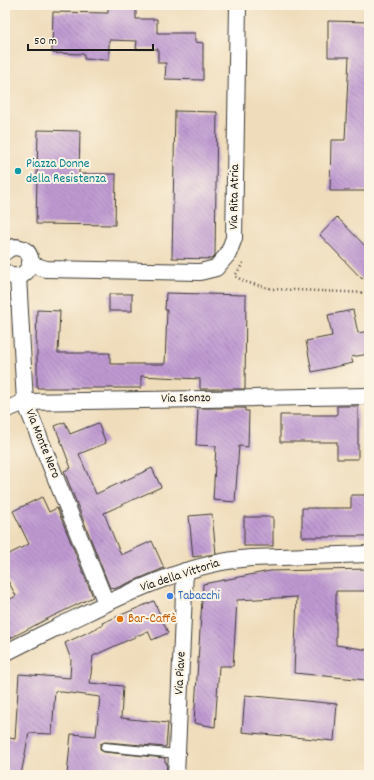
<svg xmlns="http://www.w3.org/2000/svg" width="374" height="780" font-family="Dekko,sans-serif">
  <defs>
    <pattern id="building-back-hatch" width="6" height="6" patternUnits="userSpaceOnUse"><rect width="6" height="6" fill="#bf9ad2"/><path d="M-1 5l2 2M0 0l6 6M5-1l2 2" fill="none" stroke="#9a7daa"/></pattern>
  </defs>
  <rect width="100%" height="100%" fill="#fcf5e5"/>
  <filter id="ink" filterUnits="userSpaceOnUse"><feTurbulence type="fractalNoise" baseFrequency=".025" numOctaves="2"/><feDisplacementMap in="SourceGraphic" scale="8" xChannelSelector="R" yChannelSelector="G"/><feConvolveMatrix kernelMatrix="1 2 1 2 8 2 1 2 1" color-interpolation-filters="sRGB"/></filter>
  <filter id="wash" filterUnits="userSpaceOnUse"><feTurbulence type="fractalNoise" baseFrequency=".012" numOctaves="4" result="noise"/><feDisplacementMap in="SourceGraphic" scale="16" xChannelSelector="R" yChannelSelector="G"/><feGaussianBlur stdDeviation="0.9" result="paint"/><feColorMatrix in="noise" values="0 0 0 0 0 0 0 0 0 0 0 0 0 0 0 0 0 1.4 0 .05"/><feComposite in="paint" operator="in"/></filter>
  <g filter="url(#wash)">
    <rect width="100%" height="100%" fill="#efdcba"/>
    <g id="blocks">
      <!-- building -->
      <g fill="url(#building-back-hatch)">
        <path d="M108 5H136V19H157V33H195V42L203 43V80L165 79 166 63H158V49H136L137 41 109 40V60L84 59V54L52 53 53 12 108 13Z"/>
        <path d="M328 21 369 22V191H330L331 140H345L349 57H328Z"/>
        <path d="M175 111 217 112 215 255 211 259 172 258Z"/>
        <path d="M38 130 80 131 79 174H116L115 225 36 224Z"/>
        <path d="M337 217 369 250V272L362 279 320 235Z"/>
        <path d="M166 293 246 295 245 389H200V379L141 376V388H37V342H36L37 310 60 311 58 353H110V364H165L167 310H165Z"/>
        <rect x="109" y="294" width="23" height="17"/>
        <path d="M353 310 358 333 369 331V354L351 357 353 363 312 372 306 341 332 336 328 315Z"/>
        <path d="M337 406H358V459H337V442H280V415H337Z"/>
        <path d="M199 408H245V411H249L248 447 239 446 235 502 213 500 216 446 196 445 198 409Z"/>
        <path d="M65 422 70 434 98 423 106 443 79 454 96 494 152 468 161 487 104 513 121 555 152 541 164 568 114 589 113 587 110 588 64 471 71 468 55 426Z"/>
        <path d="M351 495H369V536H336V537H302V508H351Z"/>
        <path d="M42 497 49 512 57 508 93 597 47 619 5 641V602L16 596 5 575V556L29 544 13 511Z"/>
        <path d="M212 514 216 554 193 557 189 516Z"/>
        <rect x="244" y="517" width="29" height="29"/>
        <path d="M369 569V591H336V645L369 650 366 680 294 673 297 597 237 600 233 666H219L215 727 194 723 203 584 270 571Z"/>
        <path d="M154 601 168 633 152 640 148 631 93 656 90 683 123 686 121 718 168 723 166 747 105 742 100 744V750L104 752 165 758V762L167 763 166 775H67L71 734 96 736 100 697 55 691 52 734 29 733 21 775H5V737L15 739 19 674 70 678 71 660 65 643 103 625 102 623Z"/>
        <path d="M245 695 337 704 334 741 242 732Z"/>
      </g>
    </g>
  </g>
  <g filter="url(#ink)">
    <use href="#blocks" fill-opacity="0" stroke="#3c3934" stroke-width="1"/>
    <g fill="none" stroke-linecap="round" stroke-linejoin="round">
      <defs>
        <path id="lane" d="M105 747 177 754"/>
        <g id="street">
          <path d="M5 252C9 248 14 246 20 248 42 254 25 289 5 272"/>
          <path d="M30 264 46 269 200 272 216 268 228 254 234 238 238 5"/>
          <path d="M18 276 25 402 106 603"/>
          <path d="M5 410 25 402 369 396"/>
          <path d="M5 653C30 640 56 628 82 615 136 589 190 563 251 558L369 554"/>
          <path d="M176 775 185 571"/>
        </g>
      </defs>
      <!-- lane casing -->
      <use href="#lane" stroke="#3c3934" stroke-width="10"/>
      <!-- street casing -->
      <use href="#street" stroke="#3c3934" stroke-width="18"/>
      <!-- path -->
      <path stroke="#3c3934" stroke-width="2.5" stroke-dasharray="1 3" stroke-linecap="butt" d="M243 263 235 276 245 282 273 289 369 293"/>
      <!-- lane -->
      <use href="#lane" stroke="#fff" stroke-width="8"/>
      <!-- street -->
      <use href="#street" stroke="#fff" stroke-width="16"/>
    </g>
  </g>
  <!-- markers -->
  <circle fill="#0f9aa8" stroke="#fcf5e5" stroke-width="1.5" cx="18" cy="171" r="4"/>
  <circle fill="#3f7fe0" stroke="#fcf5e5" stroke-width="1.5" cx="170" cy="596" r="4"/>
  <circle fill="#e8710a" stroke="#fcf5e5" stroke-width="1.5" cx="120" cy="619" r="4"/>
  <g text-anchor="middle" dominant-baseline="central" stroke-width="4" stroke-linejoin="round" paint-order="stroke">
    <!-- culture labels -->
    <g font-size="13" fill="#0d838f" stroke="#fcf5e5" text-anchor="start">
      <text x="26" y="164">Piazza Donne<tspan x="26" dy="15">della Resistenza</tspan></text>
    </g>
    <!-- street labels -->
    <g font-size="13" fill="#1c1c1c" stroke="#fcf5e5">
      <text transform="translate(235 197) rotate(-89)">Via Rita Atria</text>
      <text transform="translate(186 399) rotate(-1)">Via Isonzo</text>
      <text transform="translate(42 444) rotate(68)">Via Monte Nero</text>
      <text transform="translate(180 576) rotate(-18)">Via della Vittoria</text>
      <text transform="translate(181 673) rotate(-87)">Via Piave</text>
    </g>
    <!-- shop labels -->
    <g font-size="13" fill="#366cbe" stroke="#fcf5e5" text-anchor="start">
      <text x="178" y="596">Tabacchi</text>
    </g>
    <!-- food labels -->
    <g font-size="13" fill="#c56008" stroke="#fcf5e5" text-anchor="start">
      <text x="128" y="619">Bar-Caffè</text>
    </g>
  </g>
  <!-- margin -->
  <rect width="374" height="780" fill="none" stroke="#fcf5e5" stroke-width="20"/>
  <!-- scale -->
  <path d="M28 44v6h125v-6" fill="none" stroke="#1c1c1c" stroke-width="2"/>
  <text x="34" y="44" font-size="12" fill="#1c1c1c" stroke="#fcf5e5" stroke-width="3" paint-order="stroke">50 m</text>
</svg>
